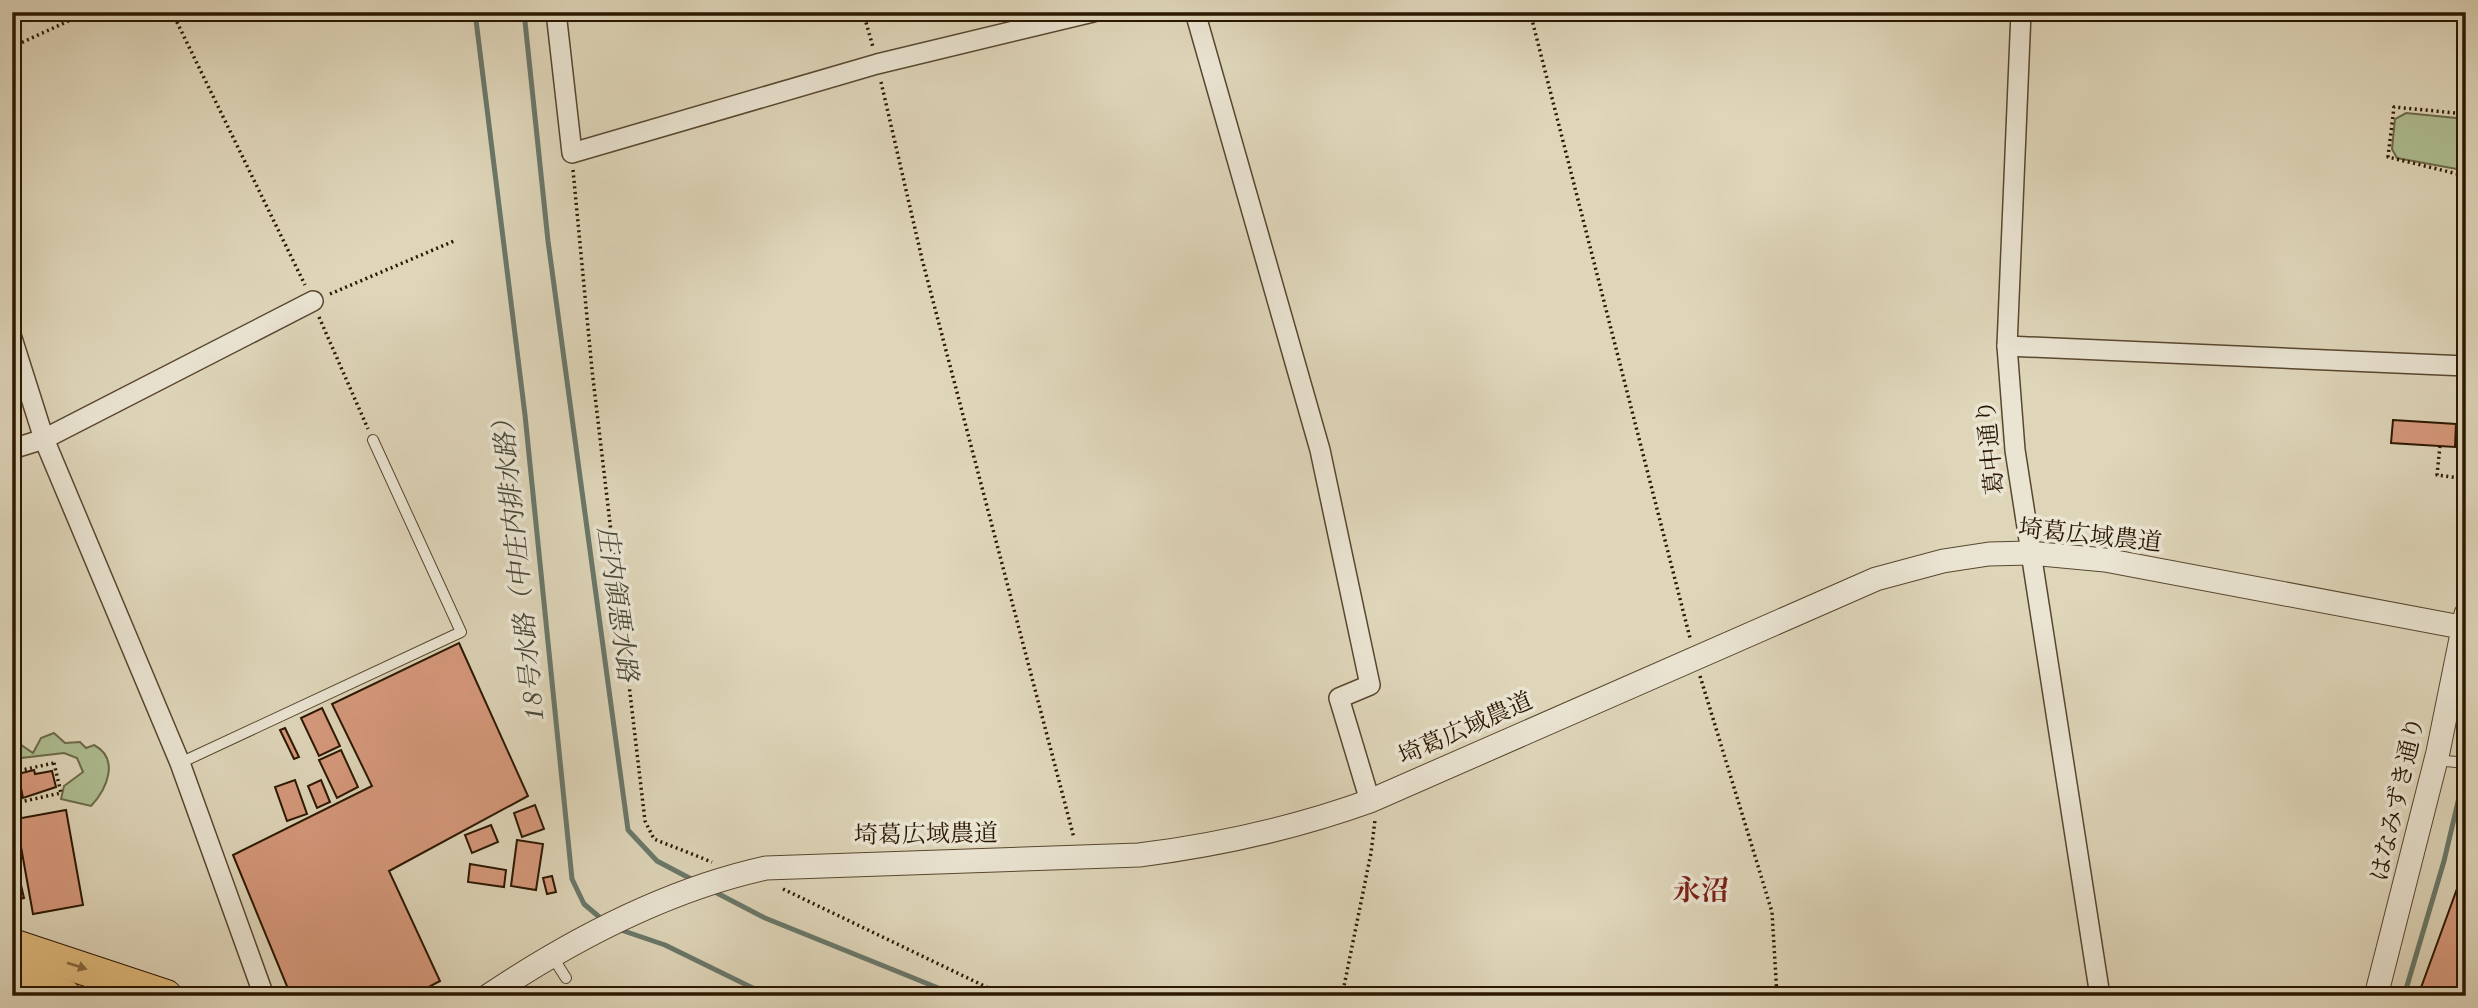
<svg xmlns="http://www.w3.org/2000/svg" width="2478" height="1008" font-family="'Old Standard TT','Noto Serif JP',serif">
  <rect width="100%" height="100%" fill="#dfd6ba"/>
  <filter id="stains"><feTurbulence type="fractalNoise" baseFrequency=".00286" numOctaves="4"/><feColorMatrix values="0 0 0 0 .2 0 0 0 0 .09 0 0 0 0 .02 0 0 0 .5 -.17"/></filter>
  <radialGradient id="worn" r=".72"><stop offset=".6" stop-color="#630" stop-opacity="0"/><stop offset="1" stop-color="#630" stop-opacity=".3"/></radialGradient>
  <!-- green -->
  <g fill="#aebe92" stroke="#6c6a4a" stroke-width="2">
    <path d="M2406 113 2466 119V168L2462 170 2397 158 2392 149 2395 119Z"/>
    <path d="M54 733 65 743 80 742 86 748 94 745C120 759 107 789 91 806L61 799 64 786 83 772 77 758 64 753 12 759 14 740 33 753 41 738Z"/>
  </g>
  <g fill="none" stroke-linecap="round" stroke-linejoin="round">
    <!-- stream -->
    <g stroke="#69786a" stroke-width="5">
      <path d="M475 12 525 415 572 879 584 904 604 921"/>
      <path d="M524 12 548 241 628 830 657 861 695 881"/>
      <path d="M713 891 765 918 958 996"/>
      <path d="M618 929 665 945 769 996"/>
      <path d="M2404 996 2444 861 2466 768"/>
    </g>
  </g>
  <!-- building -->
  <g fill="#d6997c" stroke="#2b1701" stroke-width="2">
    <path d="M2393 420 2456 424 2455 447 2391 443Z"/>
    <path d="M459 643 528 796 389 871 440 981 412 996H291L233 855 372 786 332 704Z"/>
    <path d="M322 708 340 746 319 756 301 718Z"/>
    <path d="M285 728 299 757 294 759 280 730Z"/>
    <path d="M341 750 358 787 337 798 319 760Z"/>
    <path d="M34 770 35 774 52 771 56 787 23 798 18 774Z"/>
    <path d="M295 780 307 814 287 821 275 787Z"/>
    <path d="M321 780 330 802 317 808 308 786Z"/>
    <path d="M535 805 544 829 522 837 514 813Z"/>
    <path d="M66 810 83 905 33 914 16 819Z"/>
    <path d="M491 825 498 842 472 853 465 835Z"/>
    <path d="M517 840 543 844 536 890 511 886Z"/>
    <path d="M14 855 24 898 12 901V856Z"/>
    <path d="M470 864 506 870 504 887 468 882Z"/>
    <path d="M2466 864V996H2418Z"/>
    <path d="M552 876 556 892 547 894 543 878Z"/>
  </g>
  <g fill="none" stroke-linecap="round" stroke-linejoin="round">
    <defs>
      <g id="service">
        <path d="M2436 760 2466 763"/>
        <path d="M180 763 461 632 373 440"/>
        <path d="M552 956 566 978"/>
      </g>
      <g id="minor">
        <path d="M556 12 572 153 877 64 1093 12"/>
        <path d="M1195 12 1320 450 1370 685 1339 698 1370 801"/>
        <path d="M2021 12 2007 346 2015 450 2100 996"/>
        <path d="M12 338 44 439 180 763 264 996"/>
        <path d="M2007 346 2466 366"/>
        <path d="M12 449 44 439 313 301"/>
      </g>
      <g id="tertiary">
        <path d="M488 996C573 939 666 890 766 868L1139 855C1218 845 1295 828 1370 801L1876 579 1943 561 1989 554 2030 553 2105 560 2466 628"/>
        <path d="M2376 996 2438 752 2466 614"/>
      </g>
      <g id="trunk">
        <path d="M12 945 166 996"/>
        <path d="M12 978 65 996"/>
      </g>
    </defs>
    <!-- service casing -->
    <use href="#service" stroke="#58472f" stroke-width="12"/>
    <!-- minor casing -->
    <use href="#minor" stroke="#58472f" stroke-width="22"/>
    <!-- tertiary casing -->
    <use href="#tertiary" stroke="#58472f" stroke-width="25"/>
    <!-- trunk casing -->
    <use href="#trunk" stroke="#2b1701" stroke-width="34"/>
    <!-- path -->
    <g stroke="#2b1701" stroke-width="3.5" stroke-dasharray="2 3.5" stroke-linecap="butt">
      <path d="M172 12 305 285"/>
      <path d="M863 12 873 47"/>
      <path d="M1530 12 1690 638"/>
      <path d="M12 47 88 12"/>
      <path d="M881 82 922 259 1074 838"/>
      <path d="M2466 114 2394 107 2388 157 2466 176"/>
      <path d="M573 170 592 370 645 821 654 839 712 862"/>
      <path d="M330 294 454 241"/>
      <path d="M319 317 368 429"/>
      <path d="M2440 446 2437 475 2466 479"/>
      <path d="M1700 676 1772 912 1777 996"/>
      <path d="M54 763 61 793 20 802 13 772Z"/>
      <path d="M783 889 1005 996"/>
      <path d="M2118 989 2165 996"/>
      <path d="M1342 996 1371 853 1375 820"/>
    </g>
    <!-- service -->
    <use href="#service" stroke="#eae4d2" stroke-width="10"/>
    <!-- minor -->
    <use href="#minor" stroke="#eae4d2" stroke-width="19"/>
    <!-- tertiary -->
    <use href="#tertiary" stroke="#eae4d2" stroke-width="23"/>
    <!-- trunk -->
    <use href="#trunk" stroke="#e0bb7d" stroke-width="32"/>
  </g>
  <!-- one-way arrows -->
  <defs><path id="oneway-solid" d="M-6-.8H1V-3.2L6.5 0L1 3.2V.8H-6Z" transform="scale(1.75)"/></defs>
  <use fill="#86693f" href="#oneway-solid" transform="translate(77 966) rotate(18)"/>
  <g text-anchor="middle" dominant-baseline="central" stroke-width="7" stroke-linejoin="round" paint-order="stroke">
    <!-- street labels -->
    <g font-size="24" fill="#2b1701" stroke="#eae4d2">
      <text transform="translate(1992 447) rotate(-96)">葛中通り</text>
      <text transform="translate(2090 537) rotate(6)">埼葛広域農道</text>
      <text transform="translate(1466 730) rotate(-24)">埼葛広域農道</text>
      <text transform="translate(2399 799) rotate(-77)">はなみずき通り</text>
      <text transform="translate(926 836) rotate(-1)">埼葛広域農道</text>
    </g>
    <!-- water labels -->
    <g font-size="26" font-style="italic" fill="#4a4836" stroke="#eae4d2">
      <text transform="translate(520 564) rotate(-96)">18号水路（中庄内排水路）</text>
      <text transform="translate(616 604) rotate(82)">庄内領悪水路</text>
    </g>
    <!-- quarter labels -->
    <g font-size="28" font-weight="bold" fill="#7a1f14" stroke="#eae4d2">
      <text x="1701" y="893">永沼</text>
    </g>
  </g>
  <!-- margin -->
  <rect width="2478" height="1008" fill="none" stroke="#dfd6ba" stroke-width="42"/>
  <rect x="14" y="14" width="2450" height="980" fill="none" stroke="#2b1701" stroke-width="3.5"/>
  <rect x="21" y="21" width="2436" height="966" fill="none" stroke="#2b1701" stroke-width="2"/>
  <rect width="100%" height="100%" filter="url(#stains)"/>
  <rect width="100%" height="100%" fill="url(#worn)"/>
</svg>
